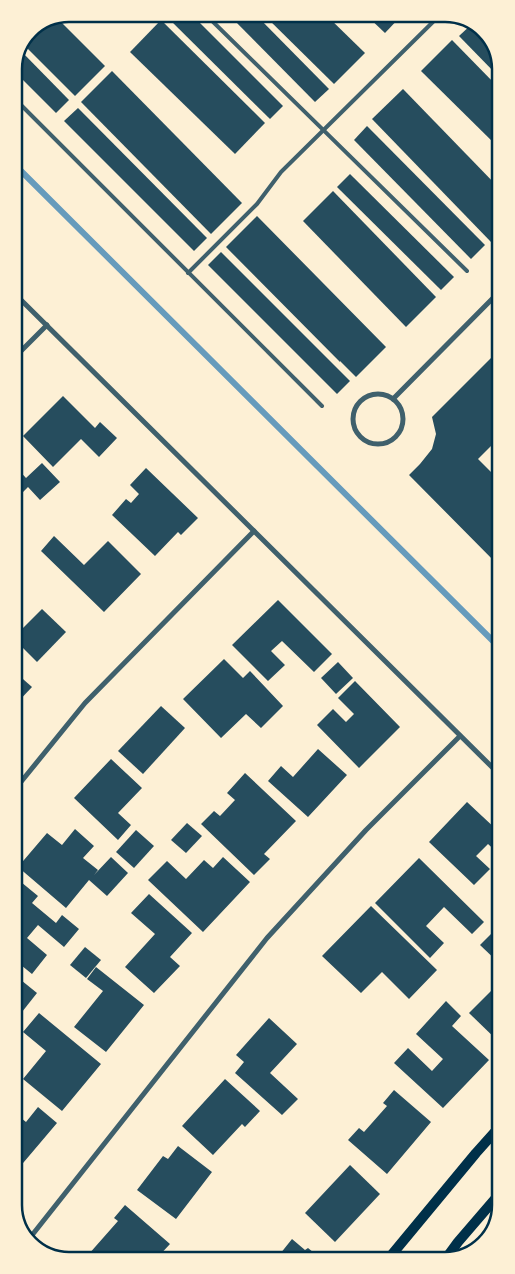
<svg xmlns="http://www.w3.org/2000/svg" width="515" height="1274" font-family="Cabin,sans-serif">
  <rect width="100%" height="100%" fill="#fdf0d5"/>
  <g fill="none" stroke-linecap="round" stroke-linejoin="round">
    <!-- stream -->
    <path stroke="#669bbc" stroke-width="6" d="M14 164 500 648"/>
  </g>
  <!-- building -->
  <g fill="#264d5e">
    <path d="M172 14H191L283 106 270 119 168 18Z"/>
    <path d="M228 14H255L329 89 315 102Z"/>
    <path d="M263 14H325L365 53 334 84Z"/>
    <path d="M365 14H403L385 33Z"/>
    <path d="M58 19 105 66 75 96 24 45 30 30Z"/>
    <path d="M161 20 265 123 235 154 130 52Z"/>
    <path d="M473 23 489 38 498 52V76L459 36Z"/>
    <path d="M452 40 498 87 499 148 421 71Z"/>
    <path d="M21 51 69 100 56 113 14 71V66Z"/>
    <path d="M112 71 242 203 211 234 81 102Z"/>
    <path d="M403 89 499 188V234L491 242 372 119Z"/>
    <path d="M78 108 207 238 194 251 64 121Z"/>
    <path d="M367 126 485 245 471 259 354 140Z"/>
    <path d="M350 174 454 277 441 290 337 187Z"/>
    <path d="M333 191 436 297 406 327 303 221Z"/>
    <path d="M257 216 386 347 356 377 340 361V362L226 247Z"/>
    <path d="M221 252 350 381 337 394 208 265Z"/>
    <path d="M495 354 499 358V438L478 459 499 480 500 567 409 475 420 464 432 449 436 434 432 417Z"/>
    <path d="M63 396 95 428 100 422 117 438 99 457 81 439 53 467 23 436Z"/>
    <path d="M42 463 60 482 40 500 28 487 15 500V466L26 478Z"/>
    <path d="M146 468 198 518 181 535 178 532 155 556 112 515 126 499 131 503 139 494 130 485Z"/>
    <path d="M15 506 23 514 15 521Z"/>
    <path d="M54 536 84 565 108 541 141 574 104 612 41 551Z"/>
    <path d="M278 600 332 654 314 672 282 641 271 651 285 665 268 681 232 645Z"/>
    <path d="M42 609 66 632 37 662 15 640V636Z"/>
    <path d="M224 659 243 678 250 671 283 706 261 728 246 714 221 738 183 699Z"/>
    <path d="M338 662 353 678 336 694 321 678Z"/>
    <path d="M15 672 32 687 15 705Z"/>
    <path d="M355 681 400 727 359 768 317 725 333 709 346 722 354 714 338 698Z"/>
    <path d="M161 706 185 728 143 774 118 751Z"/>
    <path d="M318 749 347 775 308 817 268 781 281 766 293 777Z"/>
    <path d="M111 759 142 788 118 813 131 825 118 840 74 798Z"/>
    <path d="M245 773 296 821 264 854 270 859 254 875 201 824 214 811 220 816 235 800 227 793Z"/>
    <path d="M467 802 498 831 500 829V855L488 844 476 856 490 869 474 885 429 842Z"/>
    <path d="M187 823 202 836 186 853 171 840Z"/>
    <path d="M75 829 94 846 83 858 98 870 94 875 111 857 128 873 107 896 89 880 66 908 18 867 47 833 62 845Z"/>
    <path d="M136 830 154 846 134 868 116 852Z"/>
    <path d="M223 857 250 882 203 932 148 880 167 861 186 879 204 860 213 868Z"/>
    <path d="M419 858 484 922 472 934 444 907 426 926 444 943 430 958 375 903Z"/>
    <path d="M21 882 38 896 32 903 56 923 62 915 79 929 64 947 38 925 27 938 47 955 32 974 16 961V888Z"/>
    <path d="M149 894 192 933 170 957 180 966 154 993 125 967 155 934 131 913Z"/>
    <path d="M371 906 437 970 409 999 382 972 361 993 322 956Z"/>
    <path d="M496 929 501 933V965L480 945Z"/>
    <path d="M85 947 101 960 86 978 70 965Z"/>
    <path d="M96 967 144 1005 106 1052 74 1027 103 991 87 979Z"/>
    <path d="M16 976 37 993 22 1012 16 1008Z"/>
    <path d="M501 981V1044L469 1013Z"/>
    <path d="M446 1001 461 1016 452 1026 489 1060 443 1108 394 1063 408 1048 432 1071 443 1059 416 1034Z"/>
    <path d="M39 1013 101 1064 62 1111 23 1079 46 1051 23 1032Z"/>
    <path d="M269 1018 297 1044 270 1073 298 1099 282 1115 235 1073 244 1062 236 1055Z"/>
    <path d="M225 1079 260 1111 245 1127 242 1124 213 1155 182 1126Z"/>
    <path d="M394 1090 431 1122 387 1174 348 1140 359 1128 364 1132 387 1106 383 1103Z"/>
    <path d="M38 1107 57 1123 18 1169 16 1168V1114L26 1122Z"/>
    <path d="M178 1146 212 1172 176 1219 137 1190 163 1156 168 1159Z"/>
    <path d="M350 1165 380 1194 335 1242 305 1213Z"/>
    <path d="M125 1205 170 1244 156 1259 94 1260 88 1255 118 1221 114 1218Z"/>
    <path d="M292 1239 305 1250 308 1248 319 1257 317 1258 276 1259Z"/>
  </g>
  <g fill="none" stroke-linecap="round" stroke-linejoin="round">
    <!-- service -->
    <g stroke="#3f606c" stroke-width="4">
      <path d="M205 14 467 271"/>
      <path d="M14 98 322 406"/>
      <path d="M188 273 257 204 281 172 441 14"/>
    </g>
    <!-- minor -->
    <g stroke="#3f606c" stroke-width="5">
      <path d="M14 293 500 775"/>
      <path d="M15 357 47 325"/>
      <circle cx="378" cy="419" r="25"/>
      <path d="M393 399 499 292"/>
      <path d="M16 788 85 703 254 531"/>
      <path d="M29 1239 267 938 366 830 460 736"/>
    </g>
    <!-- secondary -->
    <g stroke="#003049" stroke-width="10">
      <path d="M447 1257 458 1242 501 1192"/>
      <path d="M389 1258 476 1153 501 1125"/>
    </g>
  </g>
  <!-- crop -->
  <path d="M0 0H515V1274H0ZM69 22H445A47 47 0 0 1 492 69V1205A47 47 0 0 1 445 1252H69A47 47 0 0 1 22 1205V69A47 47 0 0 1 69 22Z" fill="#fdf0d5" fill-rule="evenodd"/>
  <path fill="none" stroke="#003049" stroke-width="2.5" d="M69 22H445A47 47 0 0 1 492 69V1205A47 47 0 0 1 445 1252H69A47 47 0 0 1 22 1205V69A47 47 0 0 1 69 22Z"/>
</svg>
